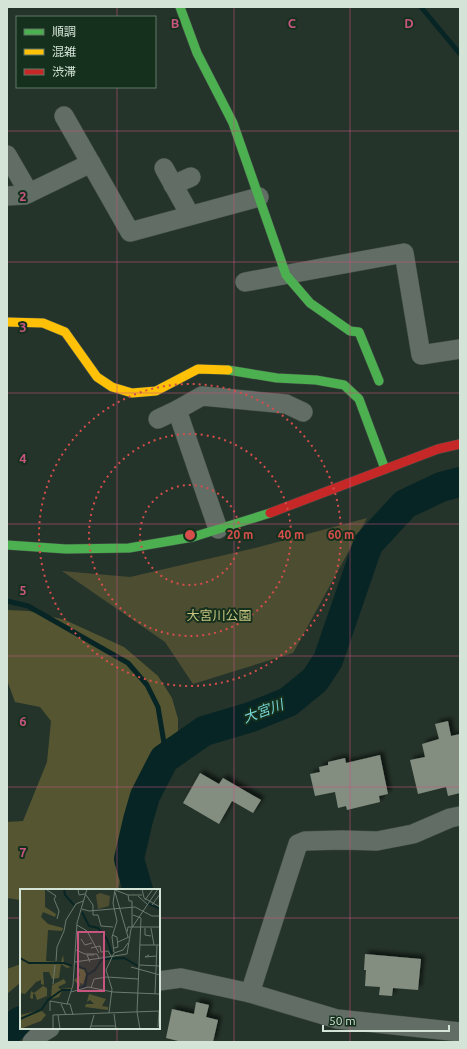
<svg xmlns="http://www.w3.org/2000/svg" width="467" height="1049" font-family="Ubuntu,'Noto Sans JP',sans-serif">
  <defs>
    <filter id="shadow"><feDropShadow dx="3.5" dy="-3.5" stdDeviation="2" flood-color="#0009"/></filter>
  </defs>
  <rect width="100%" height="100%" fill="#25342a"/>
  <!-- green -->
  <path fill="#4d4d32" d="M367 518 293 653 193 684 165 642 62 571 130 577 259 547Z"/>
  <!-- forest -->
  <g fill="#555631">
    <path d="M7 610 29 611 65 620 124 647 158 676 172 698 178 719V737L159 752 139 793 118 890H21V915L20 900 7 898V822L23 821 47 762 51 721 40 707 15 702 7 680Z"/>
    <path d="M21 964V982L7 994V969Z"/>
  </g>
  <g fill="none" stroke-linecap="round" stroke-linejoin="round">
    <!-- stream -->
    <g stroke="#082525" stroke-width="5">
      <path d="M421 7 460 54"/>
      <path d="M7 601 28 606 128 663 147 685 158 707 164 743 171 754"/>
    </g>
    <!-- river -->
    <g stroke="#082525" stroke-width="30">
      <path d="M138 890 129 859 138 820 145 796 164 759 204 731 251 717 288 702 315 680 328 660 368 544 405 504 441 487 460 482"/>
      <path d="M7 1031 21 1021"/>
    </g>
  </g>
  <!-- building -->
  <g fill="#838e81" filter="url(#shadow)">
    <path d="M448 721 451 736 460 734V793L448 796 446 787 418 794 410 760 425 757 422 744 439 739 435 724Z"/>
    <path d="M380 755 388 794 379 796 380 802 347 810 346 806 338 808 335 792 315 796 310 774 320 772 319 767 328 765V762L345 758 346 763Z"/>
    <path d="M200 773 219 784 223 778 261 800 253 813 232 801 219 824 183 803Z"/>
    <path d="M365 954 421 959 418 990 393 988 392 996 379 995 380 987 365 986 366 970H364Z"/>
    <path d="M196 1002 209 1005 206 1017 218 1020 213 1042H182L166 1038 172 1009 194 1014Z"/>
  </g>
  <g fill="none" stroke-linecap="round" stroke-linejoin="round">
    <defs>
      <g id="street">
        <path d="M64 116 130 232 259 197"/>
        <path d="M7 155 29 193"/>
        <path d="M164 168 190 215"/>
        <path d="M173 185 191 177"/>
        <path d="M7 196 25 195 91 163"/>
        <path d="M245 282 404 253 421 355 460 349"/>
        <path d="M158 419 177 410"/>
        <path d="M218 529 177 410 202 396 286 404 303 412"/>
        <path d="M159 981 181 978 250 993 337 1019 460 1032"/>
        <path d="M250 993 298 844 305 841 342 840 377 841 413 834 450 818 460 816"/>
        <path d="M32 1042 40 1034 50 1028"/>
      </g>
      <g id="fast">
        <path d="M180 7 197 53 233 123 286 275 310 303 350 331 359 332 379 381"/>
        <path d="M228 370 277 378 316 380 344 385 359 399 385 469"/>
        <path d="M7 545 66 549 129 548 193 537 270 513"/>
      </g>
      <path id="slow" d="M7 322 43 323 65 332 97 377 112 387 132 393 156 391 198 369 228 370"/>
      <path id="jam" d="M270 513 438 449 460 444"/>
    </defs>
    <!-- street casing -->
    <use href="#street" stroke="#424f46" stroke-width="20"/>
    <!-- fast casing -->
    <use href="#fast" stroke="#424f46" stroke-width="10"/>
    <!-- slow casing -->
    <use href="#slow" stroke="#424f46" stroke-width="10"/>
    <!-- jam casing -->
    <use href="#jam" stroke="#424f46" stroke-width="10"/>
    <!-- street -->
    <use href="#street" stroke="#616d65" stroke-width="19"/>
    <!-- fast -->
    <use href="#fast" stroke="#4caf50" stroke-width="9"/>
    <!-- slow -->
    <use href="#slow" stroke="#ffc107" stroke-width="9"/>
    <!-- jam -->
    <use href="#jam" stroke="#c62828" stroke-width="9"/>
  </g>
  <!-- grid -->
  <path fill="none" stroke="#c75580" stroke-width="1" stroke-opacity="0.55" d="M117 7V17M234 7V1042M350 7V1042M117 87V890M7 131H460M7 262H460M7 393H460M7 524H460M7 656H460M7 787H460M7 918H21M159 918H460M117 1028V1042"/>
  <!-- distance rings -->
  <g fill="none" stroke="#d64e4b" stroke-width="2" stroke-dasharray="2 4">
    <circle cx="190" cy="535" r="50"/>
    <circle cx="190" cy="535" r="101"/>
    <circle cx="190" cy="535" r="151"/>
  </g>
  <g text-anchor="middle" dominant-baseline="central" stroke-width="4" stroke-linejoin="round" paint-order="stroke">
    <!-- park labels -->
    <g font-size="13" fill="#c6c37e" stroke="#15301d">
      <text x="219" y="615">大宮川公園</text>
    </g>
    <!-- water labels -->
    <g font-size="14" font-style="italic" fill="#76d4d7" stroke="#15301d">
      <text transform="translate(263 711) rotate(-20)">大宮川</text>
    </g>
  </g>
  <!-- overview -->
  <g transform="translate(20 889)">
    <rect width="140" height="140" fill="#25342a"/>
    <path d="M80 4 90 7 89 17 78 20 76 6Z" fill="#4d4d32"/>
    <path d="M0 0H25V18L36 25 35 28 23 23 21 28 28 35 43 39 42 42 28 41 26 72 41 73 43 66 44 73 53 77 47 79 41 75 39 89 32 90 29 83H23L24 96 21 95V91L16 93 5 105 0 104ZM56 77 64 79 67 84 63 95 60 94V97L53 100 59 97 54 91 60 86ZM44 90 46 94 38 98 40 100 51 99 50 102H42L39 108 31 110 32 96ZM23 97 27 99V107L17 111 15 105H13V110L10 109 11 102 14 104ZM69 105 86 110 82 117 88 118V121L65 118 66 115H74L70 111 67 113ZM21 121 26 126 21 132 0 140V126Z" fill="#555631"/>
    <path fill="none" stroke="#082525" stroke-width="2" d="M44 0 45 6 54 16M127 14 140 20M62 23 69 37 78 39 87 50 92 65M0 69 9 74H44L52 77M56 77 65 80 67 85M58 100 65 97 67 86 75 81 82 70 104 69 118 77M0 130 21 121 28 111 42 101H52"/>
    <path fill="none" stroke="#6b7a6f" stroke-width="1" d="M58 0 59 6 65 5M122 0 124 9 140 18M27 1 36 7 34 10 39 22 37 30M95 1 108 6H122M95 3 108 48M66 6 73 16V26H78L81 37 93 38M108 6 109 12H112V38M118 7 128 16M125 11 133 0M132 16 140 5M62 20 69 22 115 18 132 27H140M113 26 121 29 117 123 120 140M57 36 67 42 79 64M125 39V46L131 47M131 39 134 56M107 43 108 38H140M92 46 97 48 98 58 94 59M61 50 65 56 72 54M98 53 109 48M120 56H140M71 59 80 57 81 63 88 62 91 67M56 61 65 65H77L79 69M94 63 92 48 97 32 93 14 95 0M129 66 125 68 136 67M36 72 37 58 44 42 46 31 56 15 63 12M55 73 107 65 111 40 138 0M70 73 67 66H74M119 76 140 77M111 78 140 86M33 95 35 76M71 99 74 90 87 88 118 90M51 103 68 98 93 103 140 105M135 105 137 56M41 115 46 126M30 122V112L47 115M89 124 92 100 86 81 94 64 103 61 108 54M94 125 96 140M38 126 40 140M53 126 50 115H47L53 96 57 34 67 0M71 137H96M138 138 139 122M33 140V126L140 122M70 140 74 126"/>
    <path fill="#c75580" fill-opacity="0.15" stroke="#c75580" stroke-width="2" d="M58 43H84V102H58Z"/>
    <rect width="140" height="140" fill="none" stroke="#d4e4d7" stroke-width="2"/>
  </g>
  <g font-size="13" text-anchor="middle" font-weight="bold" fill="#c75580" stroke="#15301d" stroke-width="4" stroke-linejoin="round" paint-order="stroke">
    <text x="175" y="28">B</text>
    <text x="292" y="28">C</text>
    <text x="409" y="28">D</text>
    <text x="23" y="201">2</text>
    <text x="23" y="332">3</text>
    <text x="23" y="463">4</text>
    <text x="23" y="595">5</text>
    <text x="23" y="726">6</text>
    <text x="23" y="857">7</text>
  </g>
  <circle cx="190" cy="535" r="6" fill="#d64e4b" stroke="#15301d" stroke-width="2"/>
  <g font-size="12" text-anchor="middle" font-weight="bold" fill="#d64e4b" stroke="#15301d" stroke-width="4" stroke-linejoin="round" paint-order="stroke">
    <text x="240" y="539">20 m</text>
    <text x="291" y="539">40 m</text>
    <text x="341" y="539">60 m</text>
  </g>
  <!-- border -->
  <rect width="467" height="1049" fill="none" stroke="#d4e4d7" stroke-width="16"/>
  <!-- legend -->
  <rect x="16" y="16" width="140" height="72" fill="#15301d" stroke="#617867"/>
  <rect x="24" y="29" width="20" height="6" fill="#4caf50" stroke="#617867"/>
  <text x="52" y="36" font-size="12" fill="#d4e4d7">順調</text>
  <rect x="24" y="49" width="20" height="6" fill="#ffc107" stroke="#617867"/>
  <text x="52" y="56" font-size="12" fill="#d4e4d7">混雑</text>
  <rect x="24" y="69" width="20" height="6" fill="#c62828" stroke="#617867"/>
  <text x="52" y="76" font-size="12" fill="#d4e4d7">渋滞</text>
  <!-- scale -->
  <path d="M323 1025v6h126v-6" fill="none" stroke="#d4e4d7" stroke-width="2"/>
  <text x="329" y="1025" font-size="12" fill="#d4e4d7" stroke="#15301d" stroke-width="3" paint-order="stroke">50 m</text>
</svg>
